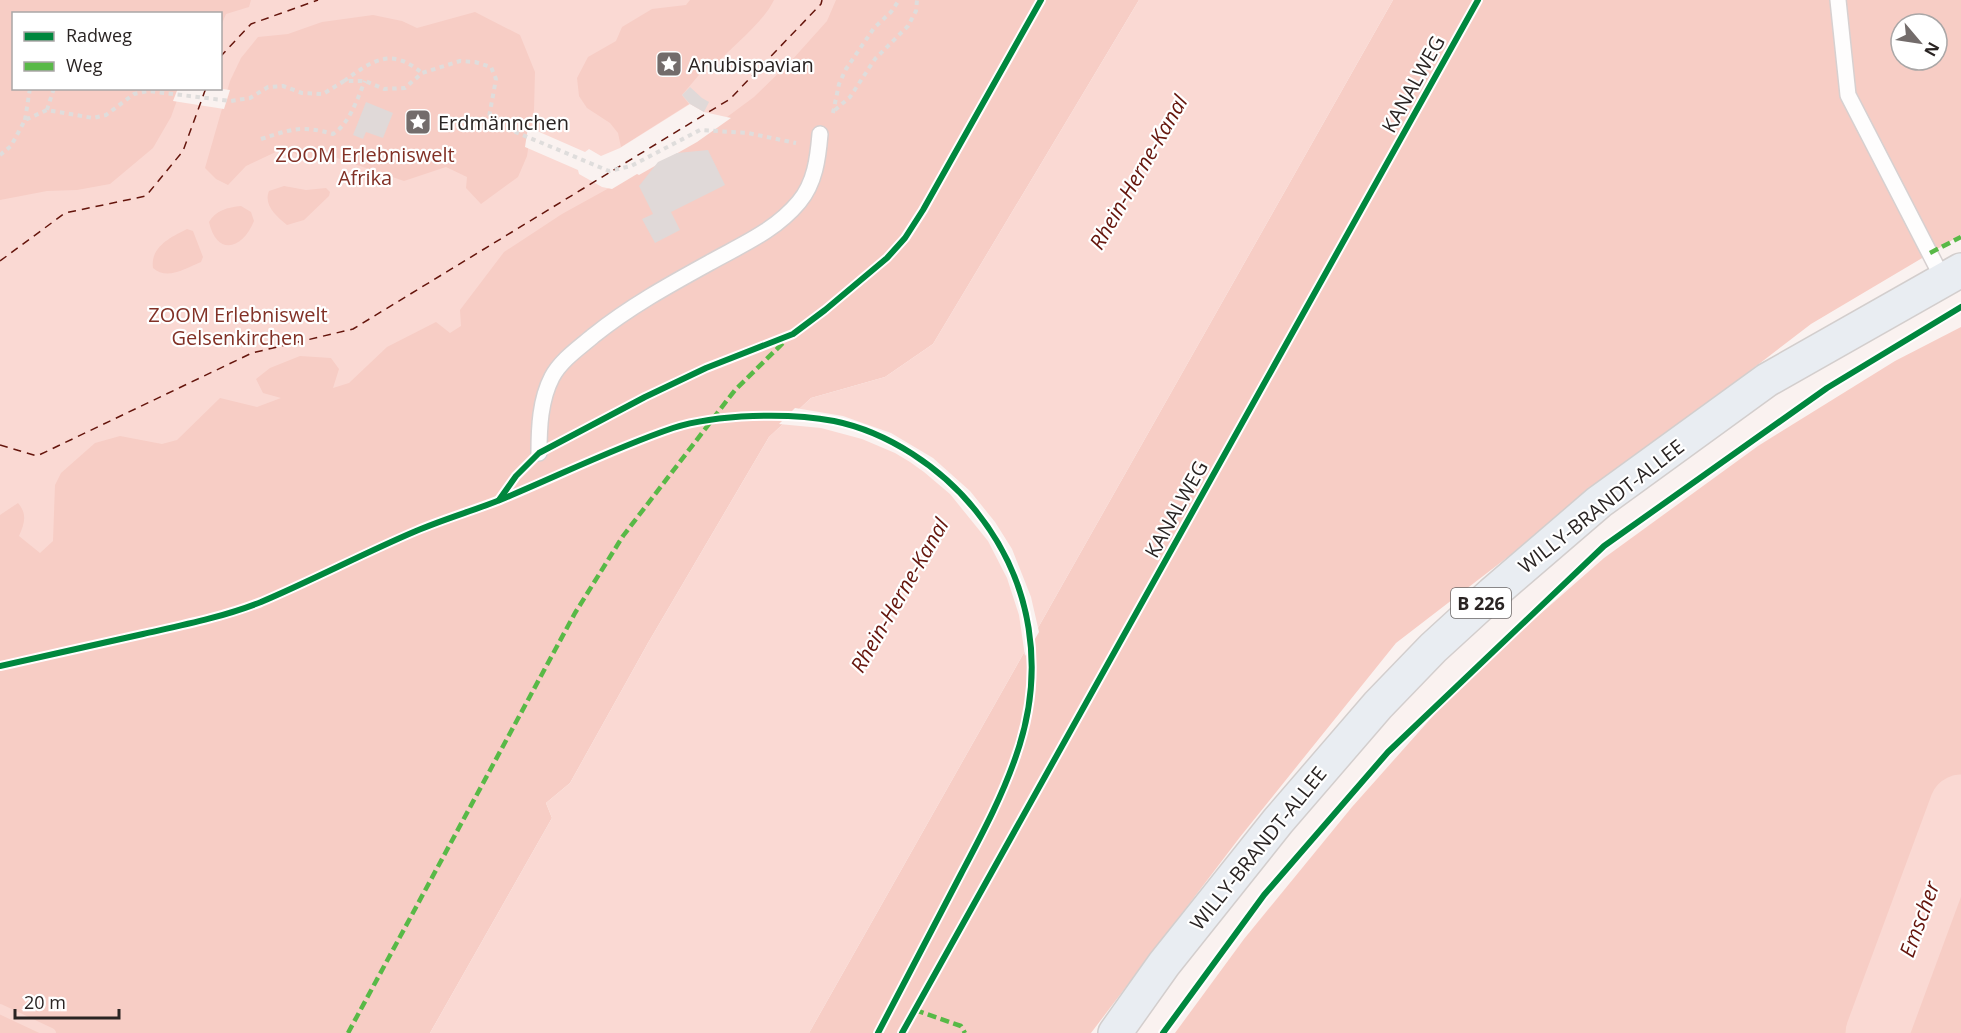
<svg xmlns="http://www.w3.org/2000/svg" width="1961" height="1033" font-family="'Open Sans',sans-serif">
  <rect width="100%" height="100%" fill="#faf2f0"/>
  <!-- green -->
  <g fill="#f7cdc5" fill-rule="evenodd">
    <path d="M0 0H1139L933 344 885 377 811 398 769 437 648 643 570 783 546 803 552 818 430 1033H0ZM14 14H220V88H14Z"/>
    <path d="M1393 0H1961V235L1811 324 1396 643 1240 837 1091 1033H809ZM1901 24H1937V60H1901Z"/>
    <path d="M1961 327V1033H1175L1244 939 1352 807 1465 680 1604 558 1758 446 1895 361Z"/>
  </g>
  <!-- water -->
  <g fill="#fad9d3" fill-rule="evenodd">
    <path d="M251 0H690L686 5 652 9 622 27 616 41 588 57 577 78 579 96 587 108 610 123 618 133 621 147 689 104 682 95 704 69 713 68C731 46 762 25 774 0H836L827 21 792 60 754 97 696 140 562 214 504 252 460 310 461 326 450 333 436 322 387 347 349 383 333 388 339 369 331 358 300 356 270 368 256 379 263 393 281 398 257 407 220 398 177 440 162 444 120 436 95 443 61 473 55 485 53 541 40 553 19 536C24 524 28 515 18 503L0 515V200L47 191 77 190 110 184 153 148 171 117 181 89 220 88 221 26 226 14 249 7ZM475 12 520 35 535 72 534 110 527 156 518 177 481 204 466 188 467 177 446 167 404 181 334 157 303 158 284 148 246 166 228 185 216 179 205 168 230 81 241 58 258 37 288 34 322 22 373 15 402 21 417 28ZM284 186 306 190 326 188 330 192 329 196 304 220 287 225C277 217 263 205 269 191ZM241 206 251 212 254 221C243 249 217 257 209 222 215 211 228 207 241 206ZM187 229 193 231 203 257 201 262C186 268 167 281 153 268 150 247 171 237 187 229Z"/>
    <path d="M1139 0H1393L809 1033H430L552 818 546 803 570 783 648 643 769 437 811 398 885 377 933 344Z"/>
  </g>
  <!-- pier -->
  <g fill="#faf2f0">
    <path d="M178 88H215L230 90 224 109 173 101Z"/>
    <path d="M690 104 704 112 731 118 697 142 639 175 637 174 612 189 602 187 579 174 578 170 525 147 528 127 585 152 589 149 601 156 620 148Z"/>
    <path d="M795 408 843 416 891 433 933 458 970 491 995 522 1012 549 1031 597 1039 632 1025 656 1019 615 1007 578 988 541 950 494 924 472 910 462 895 453 862 439 821 428 779 424Z"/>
  </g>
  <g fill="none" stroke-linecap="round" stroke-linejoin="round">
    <!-- stream -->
    <path stroke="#fad9d3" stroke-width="10" d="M0 1009 51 1033"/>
    <!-- river -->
    <path stroke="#fad9d3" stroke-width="63" d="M1877 1033 1961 806"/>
    <!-- ferry -->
    <g stroke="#65150c" stroke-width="1.5" stroke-dasharray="8 6" stroke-linecap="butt">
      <path d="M220 57 251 24 318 0"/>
      <path d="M0 261 65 213 146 196 183 151 206 88"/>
      <path d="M0 445 37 456 252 353 353 329 730 99 821 4 822 0"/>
    </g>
  </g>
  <!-- building -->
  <g fill="#e0d9d8">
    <path d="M690 87 702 98 709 102 704 112 690 104 682 95Z"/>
    <path d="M366 102 393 113 383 138 366 132 363 139 353 135Z"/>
    <path d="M708 150 725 185 671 212 680 230 655 243 642 219 653 214 639 186 658 162 677 153Z"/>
  </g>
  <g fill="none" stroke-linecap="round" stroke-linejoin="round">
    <defs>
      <g id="lane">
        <path d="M1838 0 1848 95 1943 279"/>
        <path d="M539 453C539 428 540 400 552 377 561 360 579 348 593 336 629 307 669 285 709 263 741 245 775 231 799 202 815 183 818 158 820 134"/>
      </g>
      <path id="primary" d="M1115 1033 1164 964 1278 821 1378 705 1433 648 1492 594 1599 502 1767 380 1961 270"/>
    </defs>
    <!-- lane casing -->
    <use href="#lane" stroke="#d7d0d0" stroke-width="18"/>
    <!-- primary casing -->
    <use href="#primary" stroke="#d3cecd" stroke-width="36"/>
    <!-- path -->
    <g stroke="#dfdddc" stroke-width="4" stroke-dasharray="4.5 4.5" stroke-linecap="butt">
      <path d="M344 81C373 60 391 47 422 73"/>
      <path d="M47 110 54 88"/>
      <path d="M835 110 850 97 875 59 908 26 916 11 917 0"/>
      <path d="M833 113 839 84 846 69 874 28 891 12 899 0"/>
      <path d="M25 120 30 88"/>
      <path d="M261 139C292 129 301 125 333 134 350 123 357 99 365 81"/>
      <path d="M0 155 11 146 25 120 47 110 93 118 106 115 134 94 148 91 231 101 250 98 268 87 283 86 302 93 323 94 344 81H365L384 89 405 88 422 73 460 61 475 62 491 67 496 79 489 117 494 123 609 171 631 166 700 130 748 133 796 143"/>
      <path d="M902 1033 1478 0"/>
    </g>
    <!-- lane -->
    <use href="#lane" stroke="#fefdfd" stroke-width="15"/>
    <!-- primary -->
    <use href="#primary" stroke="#e9edf2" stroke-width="33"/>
    <!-- quiet -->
    <g stroke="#58b947" stroke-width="4.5" stroke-dasharray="9 4.5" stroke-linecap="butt">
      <path d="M1930 253 1961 237"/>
      <path d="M915 1010 961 1026 965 1033"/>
      <path d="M348 1033 575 613 623 536 735 390 784 342"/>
    </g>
    <defs>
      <g id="cycleway">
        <path d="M499 500 516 476 539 453 645 397 706 368 793 334 825 310 887 258 905 238 923 210 1041 0"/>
        <path d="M0 666C48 655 95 645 143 634 183 625 223 617 261 602 313 580 364 553 416 531 444 519 472 511 500 500 558 476 614 448 673 428 698 420 727 417 753 416 780 415 808 416 834 421 888 432 942 468 976 511 1033 582 1046 671 1016 756 1002 797 981 836 961 874 933 927 906 980 878 1033"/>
        <path d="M902 1033 1478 0"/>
        <path d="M1163 1033 1264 895 1388 752 1604 546 1827 388 1961 307"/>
      </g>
    </defs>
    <!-- cycleway casing -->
    <use href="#cycleway" stroke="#fff" stroke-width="10"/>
    <!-- cycleway -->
    <use href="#cycleway" stroke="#00873e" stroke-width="6"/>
  </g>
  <!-- icons -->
  <defs>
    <symbol id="sight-square" viewBox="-11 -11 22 22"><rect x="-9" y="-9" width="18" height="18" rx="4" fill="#736c6b" stroke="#fff"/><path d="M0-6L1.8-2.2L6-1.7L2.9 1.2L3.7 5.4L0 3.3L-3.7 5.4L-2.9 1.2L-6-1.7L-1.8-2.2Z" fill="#fff"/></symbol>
  </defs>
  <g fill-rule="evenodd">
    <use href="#sight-square" x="654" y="49" width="30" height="30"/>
    <use href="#sight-square" x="403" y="107" width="30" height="30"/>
  </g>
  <g text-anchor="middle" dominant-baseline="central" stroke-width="4.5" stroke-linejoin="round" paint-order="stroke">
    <!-- shield labels -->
    <rect fill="#fff" stroke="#6a6665" stroke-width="1.5" x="1451" y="588" width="60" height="30" rx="4.5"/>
    <g font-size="18" font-weight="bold" fill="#2a2423">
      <text x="1481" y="603">B 226</text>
    </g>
    <!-- poi labels -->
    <g font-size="20" fill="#2a2423" stroke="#fff" text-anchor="start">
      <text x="688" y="64">Anubispavian</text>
      <text x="438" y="122">Erdmännchen</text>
    </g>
    <!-- street labels -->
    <g font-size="20" fill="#2a2423" stroke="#fff">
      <text transform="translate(1413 84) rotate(-61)">KANALWEG</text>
      <text transform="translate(1601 506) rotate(-38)">WILLY-BRANDT-ALLEE</text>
      <text transform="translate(1176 509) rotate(-61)">KANALWEG</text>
      <text transform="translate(1258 848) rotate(-51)">WILLY-BRANDT-ALLEE</text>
    </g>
    <!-- park labels -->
    <g font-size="20" fill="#823126" stroke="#fff">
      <text x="365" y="154">ZOOM Erlebniswelt<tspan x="365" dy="23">Afrika</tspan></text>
      <text x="238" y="314">ZOOM Erlebniswelt<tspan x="238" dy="23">Gelsenkirchen</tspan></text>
    </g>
    <!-- water labels -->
    <g font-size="21" font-style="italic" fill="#65150c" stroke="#fff">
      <text transform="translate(1138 172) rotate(-60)">Rhein-Herne-Kanal</text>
      <text transform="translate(899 595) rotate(-60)">Rhein-Herne-Kanal</text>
      <text transform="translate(1919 919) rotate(-70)">Emscher</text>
    </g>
  </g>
  <!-- legend -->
  <rect x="12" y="12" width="210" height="78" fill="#ffffff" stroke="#aaa7a7" stroke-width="1.5"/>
  <rect x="24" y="32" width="30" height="9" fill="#00873e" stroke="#aaa7a7" stroke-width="1.5"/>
  <text x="66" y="42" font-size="18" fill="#2a2423">Radweg</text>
  <rect x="24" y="62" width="30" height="9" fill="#58b947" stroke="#aaa7a7" stroke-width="1.5"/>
  <text x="66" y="72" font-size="18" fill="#2a2423">Weg</text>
  <!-- north arrow -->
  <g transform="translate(1919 42) rotate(119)"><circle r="28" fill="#ffffff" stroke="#aaa7a7" stroke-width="1.5"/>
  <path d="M0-4.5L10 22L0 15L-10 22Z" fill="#736c6b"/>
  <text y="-9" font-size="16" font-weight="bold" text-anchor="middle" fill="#2a2423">N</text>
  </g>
  <!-- scale -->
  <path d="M15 1009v9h104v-9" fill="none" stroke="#2a2423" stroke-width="3"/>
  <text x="24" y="1009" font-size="18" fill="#2a2423" stroke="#ffffff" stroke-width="4.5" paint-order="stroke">20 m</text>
</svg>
